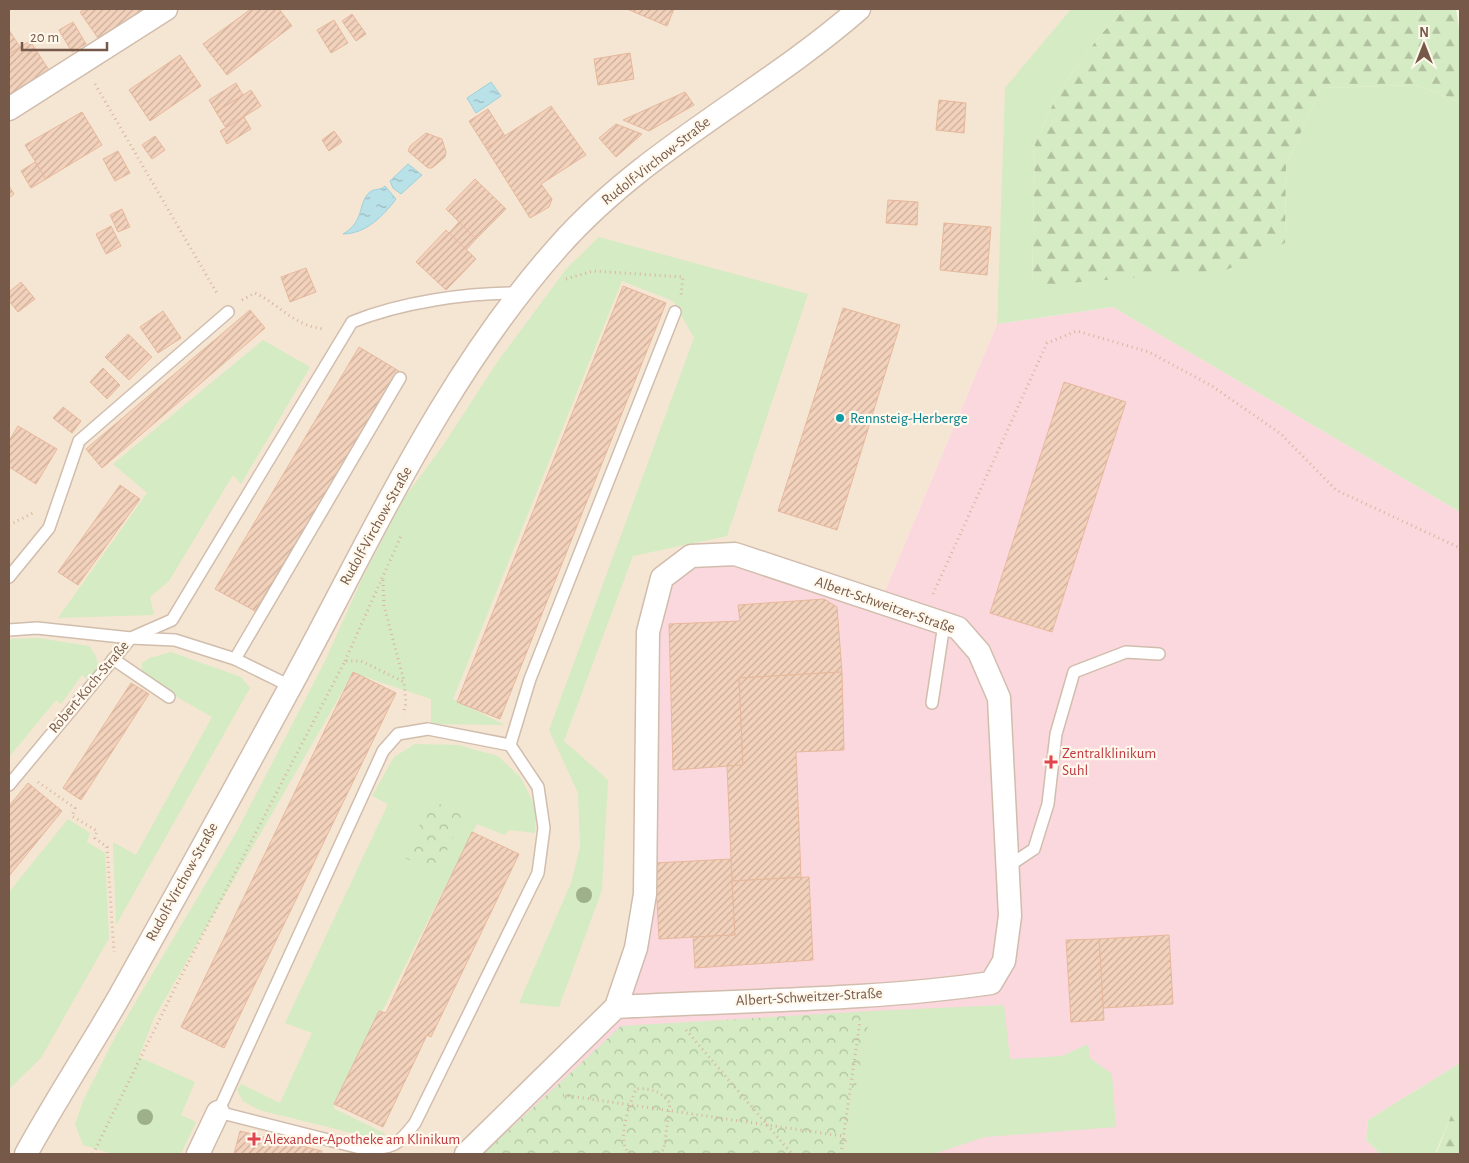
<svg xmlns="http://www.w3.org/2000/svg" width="1469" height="1163" font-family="'Alegreya Sans',sans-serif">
  <defs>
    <pattern id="forest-firs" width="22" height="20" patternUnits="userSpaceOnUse" patternTransform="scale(1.25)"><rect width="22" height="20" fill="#d4ebc3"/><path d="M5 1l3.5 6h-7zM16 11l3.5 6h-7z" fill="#b1c1a0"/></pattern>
    <pattern id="park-crowns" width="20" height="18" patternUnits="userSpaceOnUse" patternTransform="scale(1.25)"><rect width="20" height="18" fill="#d4ebc3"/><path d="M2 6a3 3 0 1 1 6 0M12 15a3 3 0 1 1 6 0" fill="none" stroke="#b1c1a0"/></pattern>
    <pattern id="water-ripples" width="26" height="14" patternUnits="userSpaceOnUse" patternTransform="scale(1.25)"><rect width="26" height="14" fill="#b9e1e8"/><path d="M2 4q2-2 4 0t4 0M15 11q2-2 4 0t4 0" fill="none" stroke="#9bb9be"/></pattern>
    <pattern id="building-hatch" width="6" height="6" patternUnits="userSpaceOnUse" patternTransform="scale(1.25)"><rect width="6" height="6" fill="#f3d2bc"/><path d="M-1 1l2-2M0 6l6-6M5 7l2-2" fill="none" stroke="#caad9b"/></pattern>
  </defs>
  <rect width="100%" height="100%" fill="#fdf4e5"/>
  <!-- residential -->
  <path fill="#f5e6d3" d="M9 9H1071L1006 88 997 324 882 598 642 894 607 1008 451 1154H9Z"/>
  <!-- medical -->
  <path fill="#fbd8dd" d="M1113 307 1460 512V1063L1368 1120 1366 1140 1380 1154H451L607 1008 632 947 643 631 689 552 882 598 997 324Z"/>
  <!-- green -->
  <g fill="#d4ebc3">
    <path d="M1071 9H1124L1098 38 1058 93 1035 144 1032 286 1285 243 1286 165 1321 88 1416 85 1460 102V512L1113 307 997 324 1005 88Z"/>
    <path d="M599 237 808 294 727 536 633 556 564 741 608 780 602 890 559 1007 519 1003 571 883 580 847 578 793 549 730 694 338 673 301 622 281 453 699 505 725 431 724V699L353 673 154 1018 139 1057 195 1082 181 1115 196 1122 181 1154H113L83 1145 75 1124 83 1101 115 1037 237 831 324 663 362 579 404 498 442 447 498 361 567 268Z"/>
    <path d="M263 340 310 367 241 484 233 475 169 581 150 597 154 615 58 618 147 493 113 464Z"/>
    <path d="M39 638 89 646C99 659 102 669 90 682L82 675 61 704 56 700 9 757V639Z"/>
    <path d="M171 652 241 677 250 688 116 925 113 842 136 855 212 717 170 693 142 674V663L150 658Z"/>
    <path d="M415 744 458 745 498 756 521 778 536 808 535 833 509 830 504 835 477 824 333 1108 386 1134 372 1138 259 1110 243 1101 237 1090 241 1084 280 1103 312 1033 285 1023 388 804 372 796 394 757Z"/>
    <path d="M68 819 90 833 87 842 105 853 109 938 41 1058 9 1089V892Z"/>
    <path d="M1004 1005 1010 1059 1062 1056 1088 1044 1090 1058 1112 1074 1116 1127 985 1137 933 1154H846L847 1131 871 1011Z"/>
    <path d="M1460 1063V1095L1435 1154H1380L1366 1140 1368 1120Z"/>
  </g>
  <!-- forest -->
  <g fill="url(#forest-firs)">
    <path d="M1124 9H1456L1460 34V102L1416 85 1321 88 1286 165 1285 243 1226 270 1032 286 1035 144 1058 93 1098 38Z"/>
    <path d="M1460 1095V1154H1436L1459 1096Z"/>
  </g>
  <!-- park -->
  <g fill="url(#park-crowns)">
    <path d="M431 800 463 815 437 873 405 858Z"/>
    <path d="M871 1011 847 1131 846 1154H483L621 1026Z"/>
  </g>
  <!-- water -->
  <g fill="url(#water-ripples)" stroke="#9fd1da">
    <path d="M491 82 501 96 476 113 467 98Z"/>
    <path d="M408 164 422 175 401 194 393 188 390 181Z"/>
    <path d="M385 186 396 199C384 215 366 234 343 234 365 222 358 201 370 192 375 188 380 191 385 186Z"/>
  </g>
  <!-- building -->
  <g fill="url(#building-hatch)" stroke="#e7b89c">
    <path d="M85 9H145L100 41 80 12Z"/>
    <path d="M251 9H279L292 26 227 75 203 44Z"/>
    <path d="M627 9H674L667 26Z"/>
    <path d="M352 14 366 34 356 41 342 21Z"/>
    <path d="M334 20 348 43 331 53 317 30Z"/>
    <path d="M73 22 86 44 72 52 59 30Z"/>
    <path d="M9 30 20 47 9 54Z"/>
    <path d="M30 41 49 70 9 95V54Z"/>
    <path d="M630 53 634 79 598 85 594 59Z"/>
    <path d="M180 55 201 86 150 121 129 90Z"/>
    <path d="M236 83 243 95 216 112 209 100Z"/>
    <path d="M251 90 261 106 226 128 216 112Z"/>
    <path d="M685 92 694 105 649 131 623 120Z"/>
    <path d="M939 100 966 103 964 133 936 130Z"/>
    <path d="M551 106 586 155 541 184 552 199 549 207 530 218 486 148Z"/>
    <path d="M488 109 505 136 486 148 469 121Z"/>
    <path d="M82 112 102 145 46 179 25 145Z"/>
    <path d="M244 117 251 129 227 144 220 131Z"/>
    <path d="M616 124 642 134 616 157 599 138Z"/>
    <path d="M334 131 342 142 329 151 322 140Z"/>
    <path d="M426 133 442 139 446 152 445 157 432 168H428L408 151 410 146Z"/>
    <path d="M155 136 165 150 152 159 142 145Z"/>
    <path d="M118 151 130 173 115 181 103 159Z"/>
    <path d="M35 162 46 179 31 188 21 171Z"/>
    <path d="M475 179 506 209 476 239 446 209Z"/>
    <path d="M9 186 14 194 9 198Z"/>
    <path d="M888 200 918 202 917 225 886 223Z"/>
    <path d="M122 209 130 227 118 232 110 215Z"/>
    <path d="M459 222 476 239 466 250 449 233Z"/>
    <path d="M944 223 991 227 987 275 940 270Z"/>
    <path d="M111 226 121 246 106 254 96 234Z"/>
    <path d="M446 230 476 259 446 290 416 262Z"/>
    <path d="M306 268 316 292 290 302 281 277Z"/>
    <path d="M21 282 35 299 18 312 9 301V292Z"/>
    <path d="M623 286 666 303 500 719 457 702Z"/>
    <path d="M843 308 900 325 837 530 778 511Z"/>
    <path d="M250 310 265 328 102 468 86 449Z"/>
    <path d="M163 311 181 338 158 353 140 327Z"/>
    <path d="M128 334 152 357 129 380 105 357Z"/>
    <path d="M359 347 399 371 255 611 215 589Z"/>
    <path d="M103 368 120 385 107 399 90 382Z"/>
    <path d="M1064 382 1126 402 1052 632 990 613Z"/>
    <path d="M63 407 81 421 72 433 53 418Z"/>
    <path d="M18 426 57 449 36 484 9 467V441Z"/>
    <path d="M120 485 140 499 78 585 58 572Z"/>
    <path d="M824 599 837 607 842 672 739 678 743 765 673 770 669 624 740 621 738 605Z"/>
    <path d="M353 672 396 693 224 1048 181 1027Z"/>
    <path d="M842 672 844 750 796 752 801 877 732 881 727 766 743 765 739 678Z"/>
    <path d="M131 683 149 694 81 800 63 788Z"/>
    <path d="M28 783 62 811 9 876V806Z"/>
    <path d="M472 832 519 854 431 1037 427 1035 383 1127 334 1104 379 1011 386 1013Z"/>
    <path d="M731 859 735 935 659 939 655 863Z"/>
    <path d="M809 877 813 960 695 968 693 937 735 935 732 881Z"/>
    <path d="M1169 935 1173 1004 1103 1008 1099 939Z"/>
    <path d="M1099 939 1104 1020 1071 1022 1066 940Z"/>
    <path d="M240 1131 322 1151 321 1154H234Z"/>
  </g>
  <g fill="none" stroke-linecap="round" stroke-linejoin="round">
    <defs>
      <g id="lane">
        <path d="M9 577 49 528 79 441 228 312"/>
        <path d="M9 630 37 628 131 638 175 640 235 659"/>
        <path d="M113 659 169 697"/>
        <path d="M290 686 235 659 400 378"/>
        <path d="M932 703 944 624"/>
        <path d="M510 745 538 787 544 828 538 873 415 1123C396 1147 395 1147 364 1149L218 1112 383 751 398 734 428 729 510 745 530 679 675 312"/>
        <path d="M9 785 131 638 172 620 352 322C402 302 465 293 519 293"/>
        <path d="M1007 867 1034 849 1048 804 1056 734 1074 672 1126 652 1159 654"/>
      </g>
      <g id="street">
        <path d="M9 109 166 9"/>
        <path d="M26 1154C55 1101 88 1051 118 999 176 896 233 792 289 689 372 537 443 376 559 246 645 149 763 93 859 9"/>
        <path d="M198 1154 218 1112"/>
        <path d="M466 1154 616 1007 636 948 645 894 648 632 662 578 691 556 735 554 958 628 979 652 999 698 1010 916 1004 961 991 983C867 1001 740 1000 616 1007"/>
      </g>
    </defs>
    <!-- lane casing -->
    <use href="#lane" stroke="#d1bdad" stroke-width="14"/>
    <!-- street casing -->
    <use href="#street" stroke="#d1bdad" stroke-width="25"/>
    <!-- path -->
    <g stroke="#d9b59f" stroke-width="3" stroke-dasharray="1 4" stroke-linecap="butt">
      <path d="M95 84 218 295"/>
      <path d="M566 279 593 271 683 277 681 295"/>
      <path d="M242 300 255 293C279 304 295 327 325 329"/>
      <path d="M9 525 33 513"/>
      <path d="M383 580 384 606 404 681"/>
      <path d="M933 594 1047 343 1077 331 1149 352 1212 386 1281 434 1336 490 1460 548"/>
      <path d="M345 661 401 536"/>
      <path d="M38 782 75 808 72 816 97 831 95 838 107 847 114 952"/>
      <path d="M686 1030 792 1154"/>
      <path d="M563 1095 842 1136"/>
      <path d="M93 1154 175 988 345 661H361L404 682 406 703 403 714"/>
      <path d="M630 1154C615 1143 630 1103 636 1089 652 1088 660 1091 670 1103L664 1149 659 1154"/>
      <path d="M841 1154 860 1021"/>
    </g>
    <!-- lane -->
    <use href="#lane" stroke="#fff" stroke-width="11"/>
    <!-- street -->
    <use href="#street" stroke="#fff" stroke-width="22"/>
  </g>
  <!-- trees -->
  <g fill="#9db089">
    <circle cx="584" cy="895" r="8"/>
    <circle cx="145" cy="1117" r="8"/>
  </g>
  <!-- markers -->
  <circle fill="#0f9aa8" stroke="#fff8ec" stroke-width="2" cx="840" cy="418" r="5"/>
  <g fill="#e0444e" stroke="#fff8ec" stroke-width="2">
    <path d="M1048.5 754.5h5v5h5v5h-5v5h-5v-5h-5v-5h5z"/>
    <path d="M251.5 1131.5h5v5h5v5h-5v5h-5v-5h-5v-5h5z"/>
  </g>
  <g text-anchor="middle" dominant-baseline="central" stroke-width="4.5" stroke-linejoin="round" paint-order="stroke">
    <!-- street labels -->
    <g font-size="15" fill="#775949" stroke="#fff8ec">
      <text transform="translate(656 161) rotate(-38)">Rudolf-Virchow-Straße</text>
      <text transform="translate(376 526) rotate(-61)">Rudolf-Virchow-Straße</text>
      <text transform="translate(885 605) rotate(19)">Albert-Schweitzer-Straße</text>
      <text transform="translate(89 687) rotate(-50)">Robert-Koch-Straße</text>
      <text transform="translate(182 882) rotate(-61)">Rudolf-Virchow-Straße</text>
      <text transform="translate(809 997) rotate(-3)">Albert-Schweitzer-Straße</text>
    </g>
    <!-- culture labels -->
    <g font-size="15" fill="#0d838f" stroke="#fff8ec" text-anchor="start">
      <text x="850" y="418">Rennsteig-Herberge</text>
    </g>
    <!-- health labels -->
    <g font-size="15" fill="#be3a42" stroke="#fff8ec" text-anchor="start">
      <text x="1062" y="753">Zentralklinikum<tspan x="1062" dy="17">Suhl</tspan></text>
      <text x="264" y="1139">Alexander-Apotheke am Klinikum</text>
    </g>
  </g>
  <!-- border -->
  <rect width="1469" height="1163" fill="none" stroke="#775949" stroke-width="20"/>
  <!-- north arrow -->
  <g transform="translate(1424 45)" stroke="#fff8ec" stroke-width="4" paint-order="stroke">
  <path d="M0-4L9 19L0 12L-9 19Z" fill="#775949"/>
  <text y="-8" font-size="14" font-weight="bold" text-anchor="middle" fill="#775949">N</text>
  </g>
  <!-- scale -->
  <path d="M22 42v8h85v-8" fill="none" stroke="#775949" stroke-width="2.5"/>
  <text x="30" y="42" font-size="15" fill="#775949" stroke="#fff8ec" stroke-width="4" paint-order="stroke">20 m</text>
</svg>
